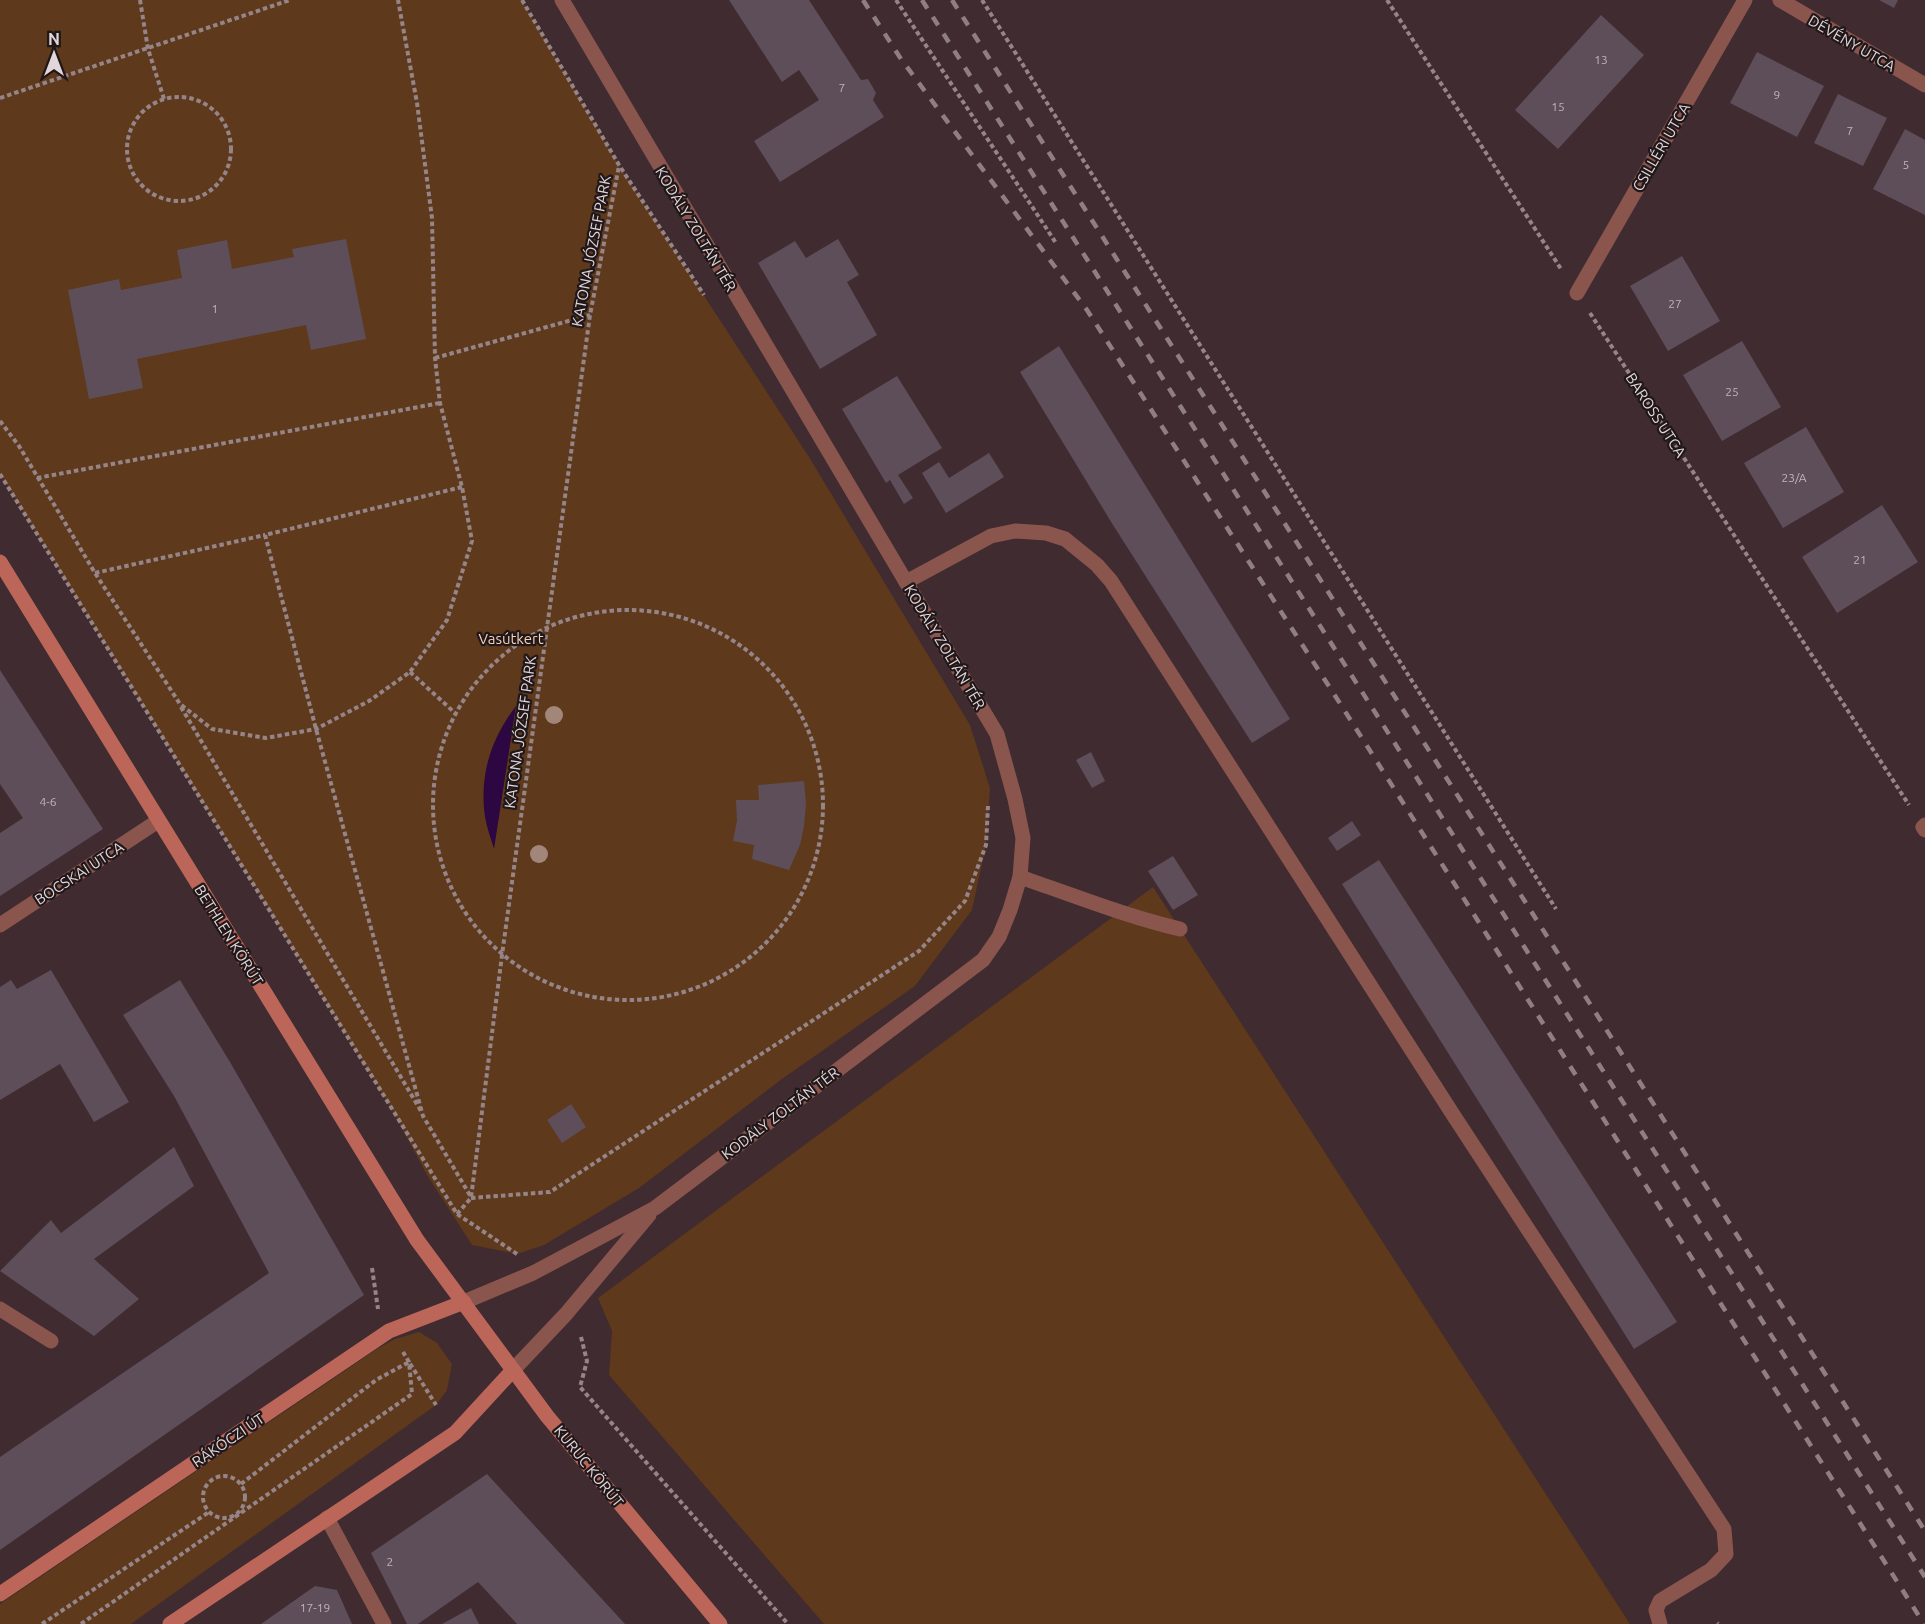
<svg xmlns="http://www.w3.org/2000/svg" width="1925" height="1624" font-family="Ubuntu,sans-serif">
  <rect width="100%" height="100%" fill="#3f2b30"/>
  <!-- green -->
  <g fill="#5e391b">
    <path d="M0 0H522L619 165 809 457 970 725 990 788 986 845 972 910 915 986 782 1079 639 1188 544 1245 517 1254 472 1245 427 1175 394 1113 0 474Z"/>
    <path d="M1153 887 1630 1624H824L609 1375 612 1331 598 1298Z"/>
    <path d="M419 1332 437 1343 452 1364 447 1390 436 1405 131 1624H0V1604L377 1349 395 1339Z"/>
  </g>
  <!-- water -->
  <path fill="#2c0741" d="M516 706 494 849C491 839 487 828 485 817 479 775 491 739 516 706Z"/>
  <!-- building -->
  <g fill="#5e4e5a">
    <path d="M729 0H809L861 80 868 79 876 93 873 100 884 117 780 182 754 141 819 100 799 70 782 82Z"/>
    <path d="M1879 0H1898L1894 8Z"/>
    <path d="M1601 15 1644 55 1558 149 1515 110Z"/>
    <path d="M1757 52 1824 86 1797 137 1730 103Z"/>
    <path d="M1838 94 1887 118 1863 166 1814 143Z"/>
    <path d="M1905 129 1925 140V215L1873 189Z"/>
    <path d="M346 239 366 339 311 350 306 325 137 359 143 388 89 399 68 290 119 279 121 290 182 278 177 250 227 240 232 269 294 257 292 249Z"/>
    <path d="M838 239 859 275 847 282 877 335 820 369 758 263 795 241 806 258Z"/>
    <path d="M1682 256 1720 321 1668 351 1630 286Z"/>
    <path d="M1742 341 1781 407 1722 441 1683 375Z"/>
    <path d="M1059 346 1290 719 1252 743 1113 525 1020 372Z"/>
    <path d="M897 376 942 448 898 475 913 498 904 504 890 480 886 483 842 409Z"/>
    <path d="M1806 427 1844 492 1783 528 1744 463Z"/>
    <path d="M989 453 1004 477 946 513 922 473 939 462 949 478Z"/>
    <path d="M1882 505 1918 562 1837 613 1802 557Z"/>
    <path d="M0 670 103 829 0 896V833L23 818 0 784Z"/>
    <path d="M1091 752 1105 781 1092 788 1076 760Z"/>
    <path d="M804 781 806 804 804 826 800 845 789 870 752 859 754 845 733 841 737 821 736 800H759L758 785Z"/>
    <path d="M1352 821 1361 835 1337 851 1328 838Z"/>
    <path d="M1173 856 1198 895 1173 910 1148 871Z"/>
    <path d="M1379 860 1677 1322 1634 1349 1342 884Z"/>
    <path d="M51 970 129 1102 94 1122 60 1064 0 1100V987L11 980 17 989Z"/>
    <path d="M180 980 230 1062 364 1295 0 1550V1457L269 1273 174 1096 123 1015Z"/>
    <path d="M571 1104 586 1127 562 1143 547 1120Z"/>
    <path d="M174 1147 194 1186 94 1259 139 1299 94 1336 0 1271 51 1220 61 1233Z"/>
    <path d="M487 1474 625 1624H517L478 1582 418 1624H407L371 1553Z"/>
    <path d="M315 1586 337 1590 352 1624H261Z"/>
    <path d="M471 1608 479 1624H442Z"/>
  </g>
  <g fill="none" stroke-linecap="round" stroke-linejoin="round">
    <!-- path -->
    <g stroke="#958589" stroke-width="4" stroke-dasharray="4.5 3" stroke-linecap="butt">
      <path d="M140 0 148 49 164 99"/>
      <path d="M522 0 619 165 704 295"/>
      <path d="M896 0 1056 243"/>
      <path d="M982 0 1556 909"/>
      <path d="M1387 0 1561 269"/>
      <circle cx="179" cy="149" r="52"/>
      <path d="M0 98 290 0"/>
      <path d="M1590 313 1909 805"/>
      <path d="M435 358 590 315"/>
      <path d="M0 421 19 446 95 573 180 704 212 729 266 738 316 729 369 701 410 672 447 620 472 541 462 487 440 403 435 358 432 218 417 103 398 0"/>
      <path d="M0 474 457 1214 517 1254"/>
      <path d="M37 478 440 403"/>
      <path d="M462 487 265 535 316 729 423 1116 471 1197"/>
      <path d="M95 573 265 535"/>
      <circle cx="628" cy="805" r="195"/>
      <path d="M410 672 455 713"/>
      <path d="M181 707 421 1111"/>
      <path d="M471 1198 550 1192 919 951 965 901 986 845 988 806"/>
      <path d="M457 1214 471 1198 502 955 590 315 619 166"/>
      <path d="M372 1268 378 1309"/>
      <path d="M581 1337 587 1361 580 1387 788 1624"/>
      <circle cx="224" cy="1497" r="21"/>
      <path d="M241 1484 376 1380 409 1362 436 1405"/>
      <path d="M42 1624 209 1512"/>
      <path d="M81 1624 412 1394 409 1362 403 1352"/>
    </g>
    <!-- lane -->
    <path stroke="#8a554c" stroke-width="15" d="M906 582 991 536 1015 531 1046 533 1065 539 1097 565 1111 581 1452 1113 1724 1529 1726 1554 1711 1570 1660 1601 1656 1610 1660 1624"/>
    <!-- street -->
    <g stroke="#8a554c" stroke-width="15">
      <path d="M1780 0 1925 85"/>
      <path d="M1577 293 1745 0"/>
      <path d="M1925 825 1923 827 1925 830"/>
      <path d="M1020 877C1073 895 1125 916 1180 929"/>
      <path d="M0 925 158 821"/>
      <path d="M464 1302 533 1273 655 1208 983 960 999 937 1010 910 1020 877 1023 838 1015 799 997 734 906 582 562 0"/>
      <path d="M0 1309 51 1341"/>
      <path d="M513 1370 566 1314 649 1215"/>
      <path d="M327 1518 384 1624"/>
    </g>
    <!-- secondary -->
    <g stroke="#bb6659" stroke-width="15">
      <path d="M0 562 417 1240 547 1416 720 1624"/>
      <path d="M0 1594 389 1331 464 1302"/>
      <path d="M170 1624 455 1433 513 1370"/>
    </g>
    <!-- rail -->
    <g stroke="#8f7f83" stroke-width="4.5" stroke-dasharray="10 10" stroke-linecap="butt">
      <path d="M863 0 901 59 1087 310 1341 705 1924 1624"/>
      <path d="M922 0 1925 1577"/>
      <path d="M952 0 1925 1531"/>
      <path d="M1717 1623 1718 1624"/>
    </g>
  </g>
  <!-- trees -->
  <g fill="#a3867a">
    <circle cx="554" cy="715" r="9"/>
    <circle cx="539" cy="854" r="9"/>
  </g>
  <g text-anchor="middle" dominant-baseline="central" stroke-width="4.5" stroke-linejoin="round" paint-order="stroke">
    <!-- number labels -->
    <g font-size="12" fill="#c1b4b8">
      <text x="1601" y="59">13</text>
      <text x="842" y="87">7</text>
      <text x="1777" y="94">9</text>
      <text x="1558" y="106">15</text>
      <text x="1850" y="130">7</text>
      <text x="1906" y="164">5</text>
      <text x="1675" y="303">27</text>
      <text x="215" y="308">1</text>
      <text x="1732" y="391">25</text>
      <text x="1794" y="477">23/A</text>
      <text x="1860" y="559">21</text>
      <text x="48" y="801">4-6</text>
      <text x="390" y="1561">2</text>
      <text x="315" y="1607">17-19</text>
    </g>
    <!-- street labels -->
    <g font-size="15" fill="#e2d6d8" stroke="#1f1719">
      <text transform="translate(1852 43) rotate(30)">DÉVÉNY UTCA</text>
      <text transform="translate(1661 147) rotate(-60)">CSILLÉRI UTCA</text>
      <text transform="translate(696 229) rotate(59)">KODÁLY ZOLTÁN TÉR</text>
      <text transform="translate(591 251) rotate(-79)">KATONA JÓZSEF PARK</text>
      <text transform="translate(1656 415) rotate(57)">BAROSS UTCA</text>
      <text transform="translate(945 647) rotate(59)">KODÁLY ZOLTÁN TÉR</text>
      <text transform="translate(520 732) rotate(-82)">KATONA JÓZSEF PARK</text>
      <text transform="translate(79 873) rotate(-33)">BOCSKAI UTCA</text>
      <text transform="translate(229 935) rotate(58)">BETHLEN KÖRÚT</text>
      <text transform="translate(780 1113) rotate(-37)">KODÁLY ZOLTÁN TÉR</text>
      <text transform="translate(228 1440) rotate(-34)">RÁKÓCZI ÚT</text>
      <text transform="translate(589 1466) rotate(51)">KURUC KÖRÚT</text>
    </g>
    <!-- park labels -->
    <g font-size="15" fill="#f5d1b7" stroke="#1f1719">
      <text x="511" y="638">Vasútkert</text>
    </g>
  </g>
  <!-- north arrow -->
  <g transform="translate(54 54)" stroke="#1f1719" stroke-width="4.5" paint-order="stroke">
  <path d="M0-4.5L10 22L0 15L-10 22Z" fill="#e2d6d8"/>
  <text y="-9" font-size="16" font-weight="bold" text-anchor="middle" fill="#e2d6d8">N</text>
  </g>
</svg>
